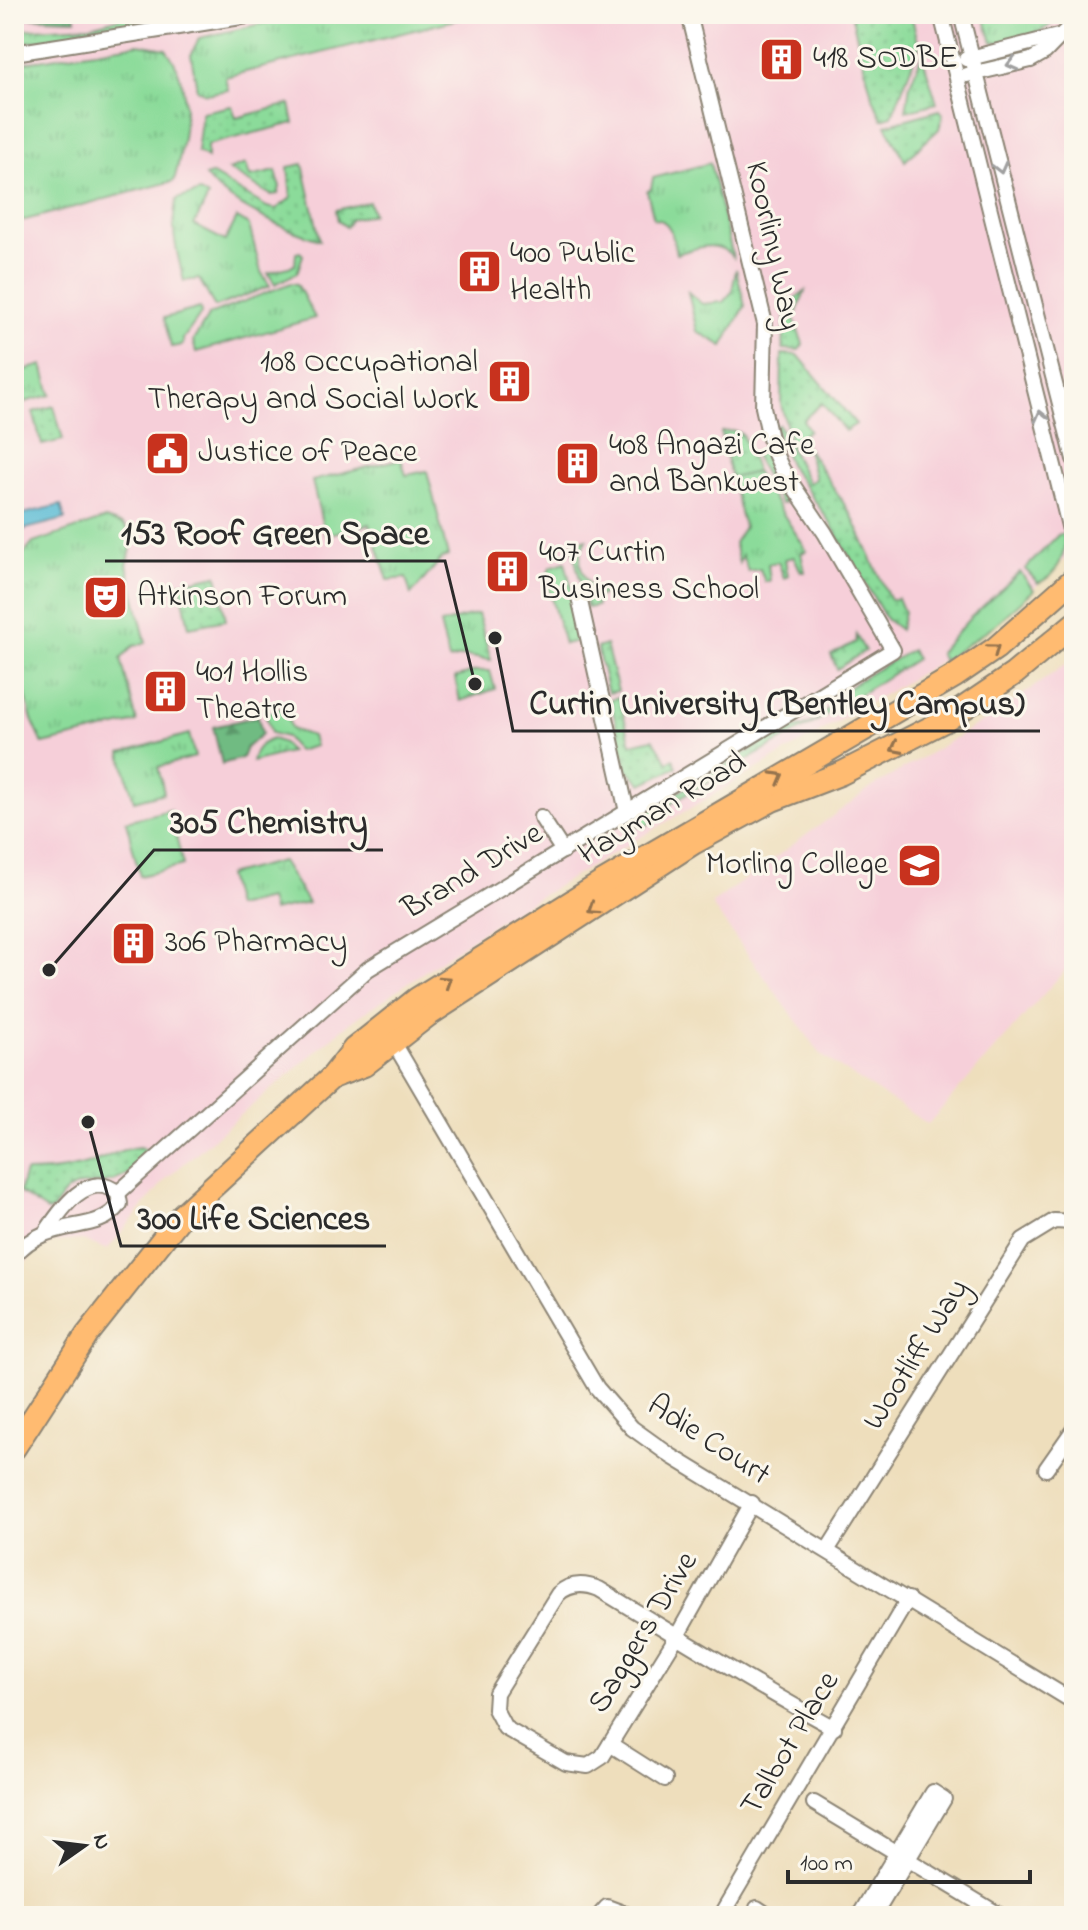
<svg xmlns="http://www.w3.org/2000/svg" width="1088" height="1930" font-family="'Indie Flower',sans-serif">
  <defs>
    <pattern id="grass-tufts" width="24" height="20" patternUnits="userSpaceOnUse" patternTransform="scale(2)"><rect width="24" height="20" fill="#8bdb9a"/><path d="M3 7l-1-3M5 7V3M7 7l1-3M15 17l-1-3M17 17v-4M19 17l1-3" fill="none" stroke="#78bc85"/></pattern>
    <pattern id="forest-firs" width="22" height="20" patternUnits="userSpaceOnUse" patternTransform="scale(2)"><rect width="22" height="20" fill="#70bb82"/><path d="M5 1l3.5 6h-7zM16 11l3.5 6h-7z" fill="#5c986b"/></pattern>
    <pattern id="garden-dots" width="8" height="8" patternUnits="userSpaceOnUse" patternTransform="scale(2)"><rect width="8" height="8" fill="#8bdb9a"/><path d="M2 2h.1M6 6h.1" fill="none" stroke="#78bc85" stroke-width="1.8" stroke-linecap="round"/></pattern>
  </defs>
  <rect width="100%" height="100%" fill="#fbf7ec"/>
  <filter id="ink" filterUnits="userSpaceOnUse"><feTurbulence type="fractalNoise" baseFrequency=".0125" numOctaves="2"/><feDisplacementMap in="SourceGraphic" scale="16" xChannelSelector="R" yChannelSelector="G"/><feConvolveMatrix kernelMatrix="1 2 1 2 8 2 1 2 1" color-interpolation-filters="sRGB"/></filter>
  <filter id="wash" filterUnits="userSpaceOnUse"><feTurbulence type="fractalNoise" baseFrequency=".006" numOctaves="4" result="noise"/><feDisplacementMap in="SourceGraphic" scale="32" xChannelSelector="R" yChannelSelector="G"/><feGaussianBlur stdDeviation="1.8" result="paint"/><feColorMatrix in="noise" values="0 0 0 0 0 0 0 0 0 0 0 0 0 0 0 0 0 1.4 0 .05"/><feComposite in="paint" operator="in"/></filter>
  <g filter="url(#wash)">
    <rect width="100%" height="100%" fill="#eedebc"/>
    <!-- built -->
    <g fill="#f6cfd9">
      <path d="M14 14H1074V551L996 624 958 651 498 921 348 1024 166 1179 107 1250 82 1240 53 1242 34 1253 14 1275Z"/>
      <path d="M1074 658V960L928 1124 822 1056 711 904 874 786 999 712Z"/>
    </g>
    <!-- grass -->
    <g fill="url(#grass-tufts)" stroke="#5b8362" stroke-width="2">
      <path d="M135 14H213L14 44V30L90 26Z"/>
      <path d="M304 14H479L225 77 228 90 206 94 197 89 191 55 199 38Z"/>
      <path d="M983 14H1064C1043 33 1021 44 992 42Z"/>
      <path d="M138 44 166 49C195 87 185 139 174 181L14 223V64Z"/>
      <path d="M710 163 733 257C716 239 698 248 676 254 673 239 672 219 654 219L647 191 651 189 653 178Z"/>
      <path d="M200 192 208 197 194 225 225 241 237 218 249 225 261 272 270 286 215 307 199 279 184 281C177 252 169 228 177 199Z"/>
      <path d="M300 252 303 255 297 273 275 284 268 273 295 265 296 253Z"/>
      <path d="M736 269 745 306 723 346 697 331 688 292 702 304 723 302 732 292Z"/>
      <path d="M291 283 297 284 315 318 196 352 193 341 209 315Z"/>
      <path d="M200 308 201 314 183 339V345L171 347 164 318Z"/>
      <path d="M43 365 51 395 17 404 14 373Z"/>
      <path d="M401 459 406 475 427 471 448 556 442 558 411 595 406 578 388 580 370 524 325 535 312 481Z"/>
      <path d="M756 472 807 551 801 553 805 572H801L794 557 785 559 788 576 784 578 778 562 768 564 770 581 765 582 760 569 748 571 742 555 739 563 734 543 744 527 731 478Z"/>
      <path d="M105 519 123 525 134 535 127 565 146 643 133 646 121 659 137 722 43 744 32 720 21 677 24 675 14 634V565L33 543Z"/>
      <path d="M1059 534H1063C1068 554 1057 576 1038 583L1025 569Z"/>
      <path d="M565 562 585 639 564 644 546 579 550 567Z"/>
      <path d="M1020 572 1034 590 996 624 943 661 939 653 969 619Z"/>
      <path d="M478 614 491 660 464 656 449 660 440 624Z"/>
      <path d="M911 650 916 659 812 724 677 799 646 826 638 827V816L787 729C813 730 827 709 842 694 859 676 889 664 911 650Z"/>
      <path d="M476 671H490L495 689 460 701 455 678Z"/>
      <path d="M285 707 291 729 312 736 315 746 297 751 286 737 271 733 265 713Z"/>
      <path d="M189 734 195 757 158 767 164 793 134 801 121 753Z"/>
      <path d="M273 739 283 743 290 752 252 762C254 749 260 743 273 739Z"/>
      <path d="M170 810 183 865 140 876 126 821Z"/>
      <path d="M282 861 308 903 272 911 269 899 235 907 227 875Z"/>
    </g>
    <!-- forest -->
    <g fill="url(#forest-firs)" stroke="#4e7356" stroke-width="2">
      <path d="M14 14H75L76 19 14 17Z"/>
      <path d="M258 716 262 734 246 748 242 758 222 764 213 727Z"/>
    </g>
    <!-- garden -->
    <g fill="url(#garden-dots)" stroke="#5b8362" stroke-width="2">
      <path d="M851 14H911L919 46 892 116 882 119 872 95Z"/>
      <path d="M922 55 937 103 906 111 910 84Z"/>
      <path d="M290 104 294 123 207 145V158L197 152 202 112 232 106 236 118Z"/>
      <path d="M940 110 943 114 939 129 905 161 886 125Z"/>
      <path d="M246 164 250 177 276 171 280 187 278 194 271 195 228 170Z"/>
      <path d="M303 164 320 240C288 231 225 203 205 176L211 174 267 207 276 209 291 198 288 167Z"/>
      <path d="M369 202 373 214 351 219 346 227 338 221 336 210Z"/>
      <path d="M805 291 794 319 803 344 799 350 783 349 786 305Z"/>
      <path d="M782 354 798 355 856 424 845 431 822 403 803 420 809 430 800 437V443L791 445 781 404Z"/>
      <path d="M54 406 63 440 42 445 33 412Z"/>
      <path d="M779 425 808 483 815 479 806 446 852 516 890 600 898 598 904 612 900 630 886 619 829 521 789 464 774 426Z"/>
      <path d="M735 431 742 434 756 472 731 478 726 456 737 453 728 436 721 437V432Z"/>
      <path d="M767 451 790 495 791 500 781 504 754 455Z"/>
      <path d="M587 539C573 559 582 588 607 594L595 597 597 606 587 608 571 543Z"/>
      <path d="M217 575 226 620 189 627 180 583Z"/>
      <path d="M856 635 865 651 837 669 831 655 856 642Z"/>
      <path d="M606 645 618 691 608 693 597 648Z"/>
      <path d="M619 697 631 744 653 739 668 762 673 759 677 767 642 784 627 769 610 699Z"/>
      <path d="M141 1147 148 1151V1156C140 1163 132 1172 123 1177 93 1193 74 1170 53 1210L47 1211 19 1192 25 1172C49 1172 71 1170 93 1162 111 1156 122 1148 141 1147Z"/>
    </g>
    <!-- water -->
    <path fill="#56bad4" stroke="#407280" stroke-width="2" d="M61 505 65 519 14 532V516Z"/>
  </g>
  <g filter="url(#ink)">
    <g fill="none" stroke-linecap="round" stroke-linejoin="round">
      <defs>
        <g id="minor">
          <path d="M941 14 1074 546"/>
          <path d="M961 14 1074 459"/>
          <path d="M14 53 260 14"/>
          <path d="M966 59 1058 36"/>
          <path d="M967 75 1031 60 1045 52 1074 22"/>
          <path d="M579 597 627 812"/>
          <path d="M541 817 563 851"/>
          <path d="M391 1038 597 1388 632 1428 671 1456 1074 1702"/>
          <path d="M118 1193 368 969 893 650 825 533 782 469 772 447 763 407 765 324 689 14"/>
          <path d="M46 1232C60 1211 88 1168 118 1193"/>
          <path d="M14 1256C49 1214 97 1237 120 1204L118 1193"/>
          <path d="M1046 1469 1074 1429"/>
          <path d="M752 1503 677 1636 602 1757 588 1766 566 1763 505 1728 495 1709 496 1693 558 1594C570 1583 584 1583 599 1589 677 1636 754 1685 834 1728"/>
          <path d="M828 1549 1023 1240 1054 1221 1074 1222"/>
          <path d="M610 1744 665 1779"/>
          <path d="M814 1803 1001 1916"/>
          <path d="M757 1908 769 1916"/>
          <path d="M599 1916 607 1907 631 1916"/>
          <path d="M721 1916 908 1599"/>
          <path d="M859 1916 933 1792 944 1799 874 1916"/>
        </g>
        <g id="primary">
          <path d="M332 1077 364 1065 428 1015 693 843 772 800 842 773 946 720 1014 674 1074 624"/>
          <path d="M14 1448 87 1335 182 1215 332 1077 354 1049 417 999 600 884 955 676 996 648 1074 579"/>
        </g>
      </defs>
      <!-- minor casing -->
      <use href="#minor" stroke="#8c8474" stroke-width="18"/>
      <!-- primary casing -->
      <use href="#primary" stroke="#8c8474" stroke-width="26"/>
      <!-- minor -->
      <use href="#minor" stroke="#fff" stroke-width="14"/>
      <!-- primary -->
      <use href="#primary" stroke="#ffbb71" stroke-width="22"/>
    </g>
    <!-- one-way arrows -->
    <defs><path id="oneway-chevron" d="M-2-3.5L2.5 0L-2 3.5" fill="none" stroke-width="1.6" stroke-linecap="round" stroke-linejoin="round" transform="scale(2)"/></defs>
    <g stroke="#a0a0a0">
      <use href="#oneway-chevron" transform="translate(1012 64) rotate(166)"/>
      <use href="#oneway-chevron" transform="translate(1000 168) rotate(76)"/>
      <use href="#oneway-chevron" transform="translate(1041 416) rotate(-104)"/>
    </g>
    <g stroke="#95734e">
      <use href="#oneway-chevron" transform="translate(994 649) rotate(-37)"/>
      <use href="#oneway-chevron" transform="translate(896 748) rotate(153)"/>
      <use href="#oneway-chevron" transform="translate(778 777) rotate(-29)"/>
      <use href="#oneway-chevron" transform="translate(593 909) rotate(147)"/>
      <use href="#oneway-chevron" transform="translate(446 981) rotate(-33)"/>
    </g>
  </g>
  <!-- icons -->
  <defs>
    <symbol id="building-square" viewBox="-11 -11 22 22"><rect x="-9" y="-9" width="18" height="18" rx="4" fill="#c8321e" stroke="#fbf7ec"/><path d="M-4-6H4V6H1V3H-1V6H-4ZM-2.5-4.3h1.7v1.8h-1.7ZM.8-4.3h1.7v1.8H.8ZM-2.5-1h1.7V.8h-1.7ZM.8-1h1.7V.8H.8Z" fill="#fff"/></symbol>
    <symbol id="civic-square" viewBox="-11 -11 22 22"><rect x="-9" y="-9" width="18" height="18" rx="4" fill="#c8321e" stroke="#fbf7ec"/><path d="M-.6-6.5H3V-4.5H.6V-3L4-1V1h2V6H-6V1h2V-1L-.6-3ZM-1.2 2.5V6h2.4V2.5Z" fill="#fff"/></symbol>
    <symbol id="theatre-square" viewBox="-11 -11 22 22"><rect x="-9" y="-9" width="18" height="18" rx="4" fill="#c8321e" stroke="#fbf7ec"/><path d="M-5-5.5Q0-4 5-5.5V0Q5 5 0 6Q-5 5-5 0ZM-3.3-2.5H-1v1.5H-3.3ZM1-2.5H3.3v1.5H1ZM-2.8 1Q0 5.5 2.8 1Z" fill="#fff"/></symbol>
    <symbol id="university-square" viewBox="-11 -11 22 22"><rect x="-9" y="-9" width="18" height="18" rx="4" fill="#c8321e" stroke="#fbf7ec"/><path d="M0-5L7-2L0 1L-7-2ZM-4 1L0 2.5L4 1V4Q0 6-4 4Z" fill="#fff"/></symbol>
  </defs>
  <g fill-rule="evenodd">
    <use href="#building-square" x="756" y="34" width="51" height="51"/>
    <use href="#building-square" x="454" y="246" width="51" height="51"/>
    <use href="#building-square" x="484" y="356" width="51" height="51"/>
    <use href="#civic-square" x="142" y="428" width="51" height="51"/>
    <use href="#building-square" x="552" y="438" width="51" height="51"/>
    <use href="#building-square" x="482" y="546" width="51" height="51"/>
    <use href="#theatre-square" x="80" y="572" width="51" height="51"/>
    <use href="#building-square" x="140" y="666" width="51" height="51"/>
    <use href="#university-square" x="894" y="840" width="51" height="51"/>
    <use href="#building-square" x="108" y="918" width="51" height="51"/>
  </g>
  <g text-anchor="middle" dominant-baseline="central" stroke-width="6" stroke-linejoin="round" paint-order="stroke">
    <!-- poi labels -->
    <g font-size="32" fill="#2b2b2b" stroke="#fbf7ec" text-anchor="start">
      <text x="813" y="59">418 SODBE</text>
      <text x="510" y="254">400 Public<tspan x="510" dy="37">Health</tspan></text>
      <text x="478" y="363" text-anchor="end">108 Occupational<tspan x="478" dy="37">Therapy and Social Work</tspan></text>
      <text x="609" y="446">408 Angazi Cafe<tspan x="609" dy="37">and Bankwest</tspan></text>
      <text x="198" y="453">Justice of Peace</text>
      <text x="539" y="553">407 Curtin<tspan x="539" dy="37">Business School</tspan></text>
      <text x="137" y="597">Atkinson Forum</text>
      <text x="196" y="673">401 Hollis<tspan x="196" dy="37">Theatre</tspan></text>
      <text x="888" y="865" text-anchor="end">Morling College</text>
      <text x="165" y="943">306 Pharmacy</text>
    </g>
    <!-- street labels -->
    <g font-size="32" fill="#2b2b2b" stroke="#fbf7ec">
      <text transform="translate(772 246) rotate(78)">Koorliny Way</text>
      <text transform="translate(663 809) rotate(-31)">Hayman Road</text>
      <text transform="translate(473 872) rotate(-31)">Brand Drive</text>
      <text transform="translate(917 1355) rotate(-58)">Wootliff Way</text>
      <text transform="translate(708 1441) rotate(33)">Adie Court</text>
      <text transform="translate(644 1633) rotate(-59)">Saggers Drive</text>
      <text transform="translate(791 1744) rotate(-59)">Talbot Place</text>
    </g>
  </g>
  <!-- callouts -->
  <path fill="none" stroke="#2b2b2b" stroke-width="3" d="M475 684L445 561H105M495 638L513 731H1040M49 970L154 850H383M88 1122L121 1246H386"/>
  <g fill="#2b2b2b" stroke="#fbf7ec" stroke-width="3">
    <circle cx="475" cy="684" r="8"/>
    <circle cx="495" cy="638" r="8"/>
    <circle cx="49" cy="970" r="8"/>
    <circle cx="88" cy="1122" r="8"/>
  </g>
  <g font-size="34" text-anchor="middle" font-weight="bold" fill="#2b2b2b" stroke="#fbf7ec" stroke-width="6" stroke-linejoin="round" paint-order="stroke">
    <text x="275" y="544">153 Roof Green Space</text>
    <text x="777" y="714">Curtin University (Bentley Campus)</text>
    <text x="269" y="833">305 Chemistry</text>
    <text x="254" y="1229">300 Life Sciences</text>
  </g>
  <!-- margin -->
  <rect width="1088" height="1930" fill="none" stroke="#fbf7ec" stroke-width="48"/>
  <!-- north arrow -->
  <g transform="translate(84 1846) rotate(76)" stroke="#fbf7ec" stroke-width="6" paint-order="stroke">
  <path d="M0-6L14 30L0 20L-14 30Z" fill="#2b2b2b"/>
  <text y="-12" font-size="22" font-weight="bold" text-anchor="middle" fill="#2b2b2b">N</text>
  </g>
  <!-- scale -->
  <path d="M788 1870v12h242v-12" fill="none" stroke="#2b2b2b" stroke-width="4"/>
  <text x="800" y="1870" font-size="24" fill="#2b2b2b" stroke="#fbf7ec" stroke-width="6" paint-order="stroke">100 m</text>
</svg>
